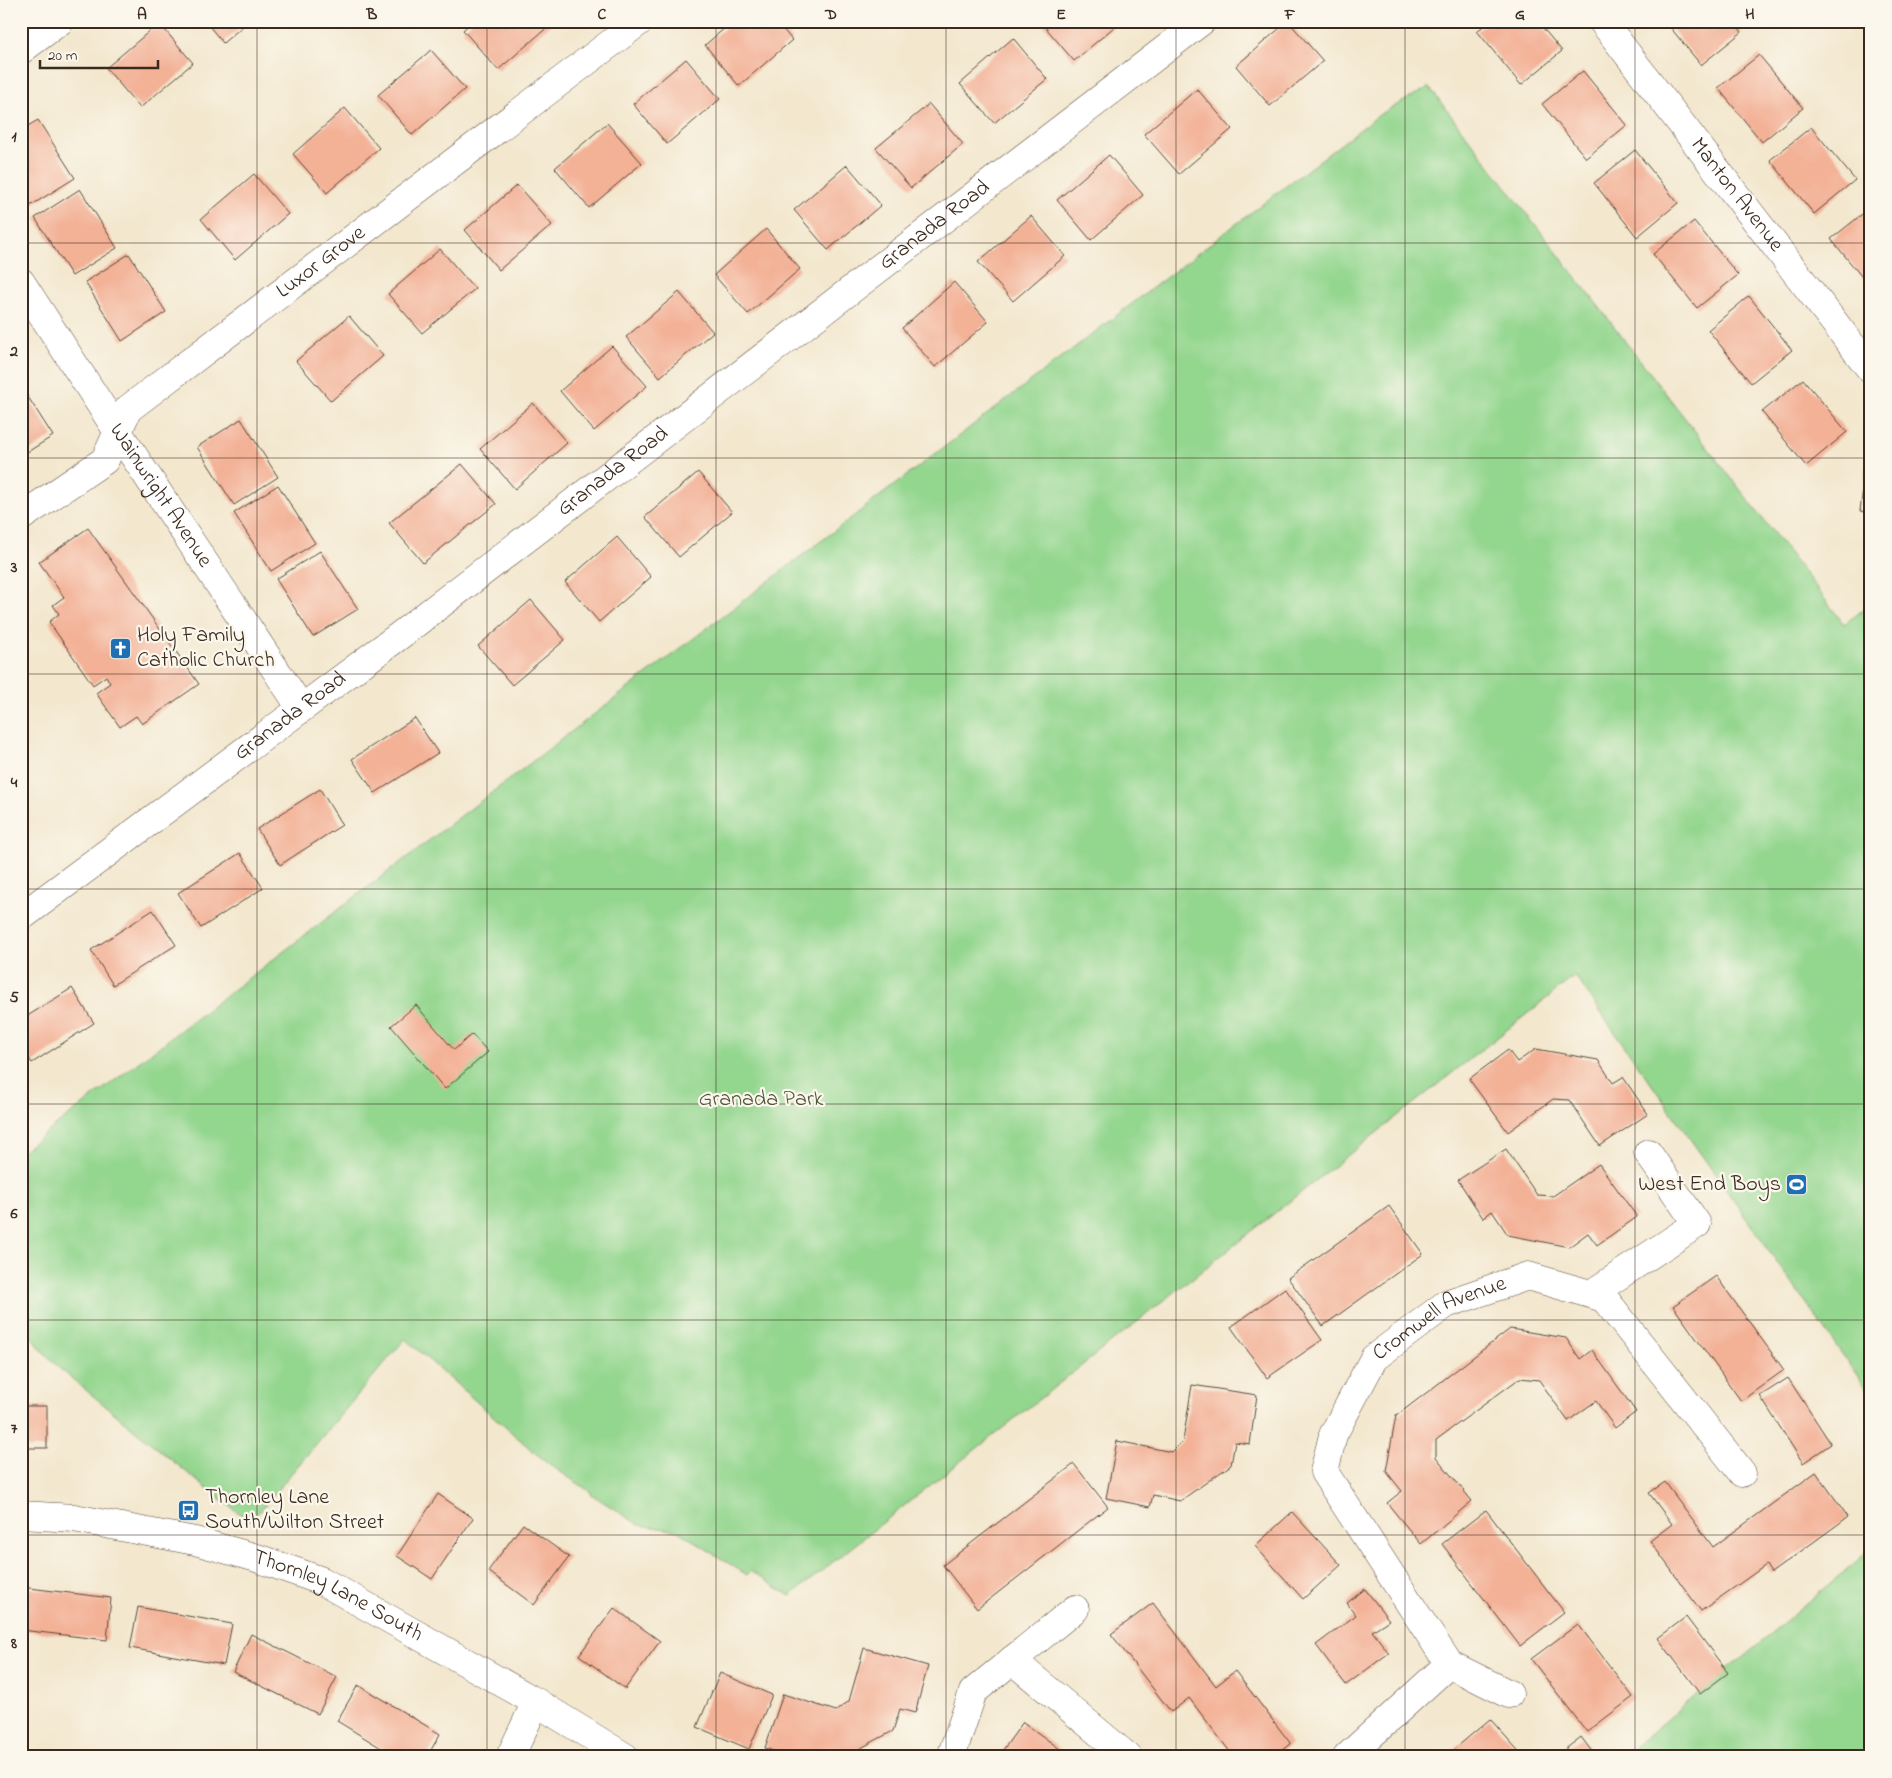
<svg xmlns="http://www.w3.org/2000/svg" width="1892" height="1778" font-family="'Indie Flower',sans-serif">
  <rect width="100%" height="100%" fill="#fbf7ec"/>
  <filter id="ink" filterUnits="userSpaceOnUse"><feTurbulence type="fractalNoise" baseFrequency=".02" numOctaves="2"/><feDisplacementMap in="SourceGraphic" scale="10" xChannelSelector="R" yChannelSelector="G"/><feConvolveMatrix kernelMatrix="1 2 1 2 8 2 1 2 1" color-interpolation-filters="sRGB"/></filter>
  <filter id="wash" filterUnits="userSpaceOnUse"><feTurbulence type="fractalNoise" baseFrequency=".0096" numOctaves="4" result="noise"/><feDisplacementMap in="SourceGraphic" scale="20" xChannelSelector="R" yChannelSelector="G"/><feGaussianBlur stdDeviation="1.12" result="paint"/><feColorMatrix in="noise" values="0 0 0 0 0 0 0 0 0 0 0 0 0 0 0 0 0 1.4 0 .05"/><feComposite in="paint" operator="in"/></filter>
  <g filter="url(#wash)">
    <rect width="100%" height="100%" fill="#f3e7ce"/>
    <!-- green -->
    <g fill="#93d68e" stroke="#678056">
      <path d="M1429 87 1844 624 1871 604V1395L1575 976 790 1596 751 1571 747 1575 678 1531 639 1525 591 1494V1492L556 1469 534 1452 405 1339 252 1520H248L201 1484 59 1368 41 1349 21 1323V1152L1379 115Z"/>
      <path d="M1871 1550V1757H1622Z"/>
    </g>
    <g id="blocks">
      <!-- building -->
      <g fill="#f3b196">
        <path d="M205 21H249L223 43Z"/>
        <path d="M473 21H547L550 25 498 70 463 30Z"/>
        <path d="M733 21H776L792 40 739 86 705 45Z"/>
        <path d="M1040 21H1121L1074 61Z"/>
        <path d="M1288 21 1323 61 1270 106 1236 66Z"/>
        <path d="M1490 21H1537L1562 51 1521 85 1477 31Z"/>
        <path d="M1665 21H1733L1742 32 1701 65Z"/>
        <path d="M159 23 193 63 140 108 106 68Z"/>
        <path d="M1013 38 1047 79 994 123 960 84Z"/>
        <path d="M431 50 465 89 412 135 378 95Z"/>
        <path d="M1759 55 1803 108 1762 142 1718 88Z"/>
        <path d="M686 59 720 99 667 144 633 104Z"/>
        <path d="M1583 71 1627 125 1586 158 1542 104Z"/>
        <path d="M1197 89 1232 129 1179 174 1144 134Z"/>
        <path d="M929 104 963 144 911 188 876 148Z"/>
        <path d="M345 108 379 148 327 193 293 154Z"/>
        <path d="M38 120 75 178 30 206 21 192V130Z"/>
        <path d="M607 123 642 163 589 208 555 168Z"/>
        <path d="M1811 127 1855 180 1814 214 1770 160Z"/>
        <path d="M1635 150 1678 203 1637 237 1594 183Z"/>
        <path d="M1109 155 1143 195 1091 240 1057 200Z"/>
        <path d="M847 165 881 205 828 250 794 210Z"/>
        <path d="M254 174 288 214 235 260 201 219Z"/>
        <path d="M517 185 552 225 499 270 465 230Z"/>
        <path d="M80 189 117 248 72 276 35 218Z"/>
        <path d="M1871 207V288L1831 239Z"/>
        <path d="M1031 216 1065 256 1013 301 978 262Z"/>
        <path d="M1694 221 1738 275 1697 308 1653 254Z"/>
        <path d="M766 229 800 269 748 314 714 275Z"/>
        <path d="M440 249 475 289 422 333 388 294Z"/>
        <path d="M129 254 166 312 122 341 85 282Z"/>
        <path d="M954 282 988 322 935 367 902 328Z"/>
        <path d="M679 292 713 332 660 377 626 337Z"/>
        <path d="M1749 296 1792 350 1751 383 1708 330Z"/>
        <path d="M349 316 383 356 331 401 296 361Z"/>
        <path d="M612 346 647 386 594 431 560 391Z"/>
        <path d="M1803 379 1847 432 1806 466 1762 412Z"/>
        <path d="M21 386 53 436 21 456Z"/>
        <path d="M533 403 567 443 515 489 480 449Z"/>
        <path d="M241 419 278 477 234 505 197 447Z"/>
        <path d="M1867 459 1871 460V513L1860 511Z"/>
        <path d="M462 464 496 504 423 563 389 523Z"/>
        <path d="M698 472 732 512 679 557 645 517Z"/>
        <path d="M278 485 315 543 271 571 234 513Z"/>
        <path d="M88 528 199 684 142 724 136 716 120 727 96 693 110 683 106 676 93 685 49 622 59 614 53 605 64 597 39 562Z"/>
        <path d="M617 537 651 577 599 622 565 582Z"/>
        <path d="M320 551 358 609 313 637 276 579Z"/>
        <path d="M531 600 565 640 512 685 478 646Z"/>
        <path d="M415 718 438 753 375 793 352 759Z"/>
        <path d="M320 789 342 825 280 865 257 829Z"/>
        <path d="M240 853 263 888 201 928 178 893Z"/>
        <path d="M153 910 176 945 113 985 91 950Z"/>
        <path d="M72 988 94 1023 32 1063 21 1047V1020Z"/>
        <path d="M416 1005 454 1050 472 1034 488 1052 445 1089 391 1026Z"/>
        <path d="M1536 1049 1598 1060 1613 1083 1623 1077 1648 1114 1600 1146 1569 1100 1553 1099 1508 1132 1469 1079 1508 1050 1517 1062Z"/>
        <path d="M1506 1149 1537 1195 1553 1196 1599 1164 1637 1217 1597 1245 1588 1233 1569 1247 1508 1235 1492 1211 1483 1218 1458 1180Z"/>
        <path d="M1389 1206 1423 1254 1323 1326 1288 1278Z"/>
        <path d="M1716 1276 1784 1370 1741 1401 1673 1306Z"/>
        <path d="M1285 1288 1322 1340 1267 1378 1231 1327Z"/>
        <path d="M1510 1329 1566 1338 1580 1359 1592 1350 1636 1412 1615 1428 1596 1401 1568 1421 1539 1380 1520 1378 1436 1440V1457L1472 1501 1421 1544 1387 1503 1402 1491 1386 1471 1396 1416Z"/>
        <path d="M1788 1378 1831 1444 1803 1463 1760 1396Z"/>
        <path d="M1192 1385 1257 1395 1250 1444 1235 1442 1231 1465 1180 1501 1153 1495 1150 1507 1106 1498 1117 1441 1172 1452 1183 1441Z"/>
        <rect x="21" y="1406" width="26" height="42"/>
        <path d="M1074 1464 1108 1507 977 1609 943 1565Z"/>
        <path d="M1816 1472 1848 1517 1771 1573 1766 1565 1701 1611 1650 1541 1672 1524 1649 1493 1665 1482 1713 1547Z"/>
        <path d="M438 1494 473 1518 432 1579 397 1556Z"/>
        <path d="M1486 1510 1564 1612 1520 1646 1442 1544Z"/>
        <path d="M1292 1512 1341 1565 1303 1599 1255 1546Z"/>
        <path d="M523 1524 569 1557 534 1605 488 1571Z"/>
        <path d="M21 1587 111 1598 107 1640 21 1630Z"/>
        <path d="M1365 1589 1389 1620 1372 1631 1389 1653 1346 1685 1316 1645 1356 1615 1347 1603Z"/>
        <path d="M1153 1603 1216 1686 1235 1671 1291 1744 1274 1757H1234L1189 1698 1171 1712 1111 1634Z"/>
        <path d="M138 1607 232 1624 224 1665 130 1648Z"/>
        <path d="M614 1608 660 1641 625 1689 579 1655Z"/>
        <path d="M1686 1617 1728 1673 1700 1694 1658 1638Z"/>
        <path d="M1578 1624 1633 1697 1587 1732 1531 1659Z"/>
        <path d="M251 1634 337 1677 318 1714 233 1672Z"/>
        <path d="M864 1648 928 1666 915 1713 900 1709 893 1731 844 1757H829L812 1751 810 1757H791L765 1748 783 1694 836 1711 849 1701Z"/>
        <path d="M720 1673 772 1695 749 1749 697 1727Z"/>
        <path d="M358 1685 440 1734 427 1757H396L337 1721Z"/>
        <path d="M1490 1719 1524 1757H1445Z"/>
        <path d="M1023 1722 1071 1757H998Z"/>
        <path d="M1581 1737 1596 1757H1555Z"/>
      </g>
    </g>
  </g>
  <g filter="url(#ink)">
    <use href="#blocks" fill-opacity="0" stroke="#574638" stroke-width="1"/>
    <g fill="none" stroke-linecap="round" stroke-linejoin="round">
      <defs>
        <g id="minor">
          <path id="s1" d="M1602 21 1871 370"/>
          <path d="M21 50 60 21"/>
          <path id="s2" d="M21 282 118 432 301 708"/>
          <path id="s3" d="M21 517 105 460 128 409 640 21"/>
          <path id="s4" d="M21 917 399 636 1202 21"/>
          <path d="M1591 1294 1697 1224 1648 1153"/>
          <path id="s5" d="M21 1515 74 1518 195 1541 257 1558 322 1581 536 1702 625 1757"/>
          <path d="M1012 1660 1128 1757"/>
          <path d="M1449 1664 1509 1694"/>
          <path d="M510 1757 536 1702"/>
          <path d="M951 1757 973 1692 1075 1609"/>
          <path id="s6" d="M1347 1757 1449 1664 1324 1472 1333 1435 1374 1358 1446 1304 1528 1276 1604 1298 1742 1473"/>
        </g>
      </defs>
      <!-- minor casing -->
      <use href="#minor" stroke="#574638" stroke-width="29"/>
      <!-- minor -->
      <use href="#minor" stroke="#fff" stroke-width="28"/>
    </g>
  </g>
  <!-- grid -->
  <path fill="none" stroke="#3b2a1e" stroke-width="1" stroke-opacity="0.55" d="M257 21V1757M487 21V1757M716 21V1757M946 21V1757M1176 21V1757M1405 21V1757M1635 21V1757M21 243H1871M21 458H1871M21 674H1871M21 889H1871M21 1104H1871M21 1320H1871M21 1535H1871"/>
  <!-- icons -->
  <defs>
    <symbol id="church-square" viewBox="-11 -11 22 22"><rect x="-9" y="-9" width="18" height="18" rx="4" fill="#1f6fb2" stroke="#fbf7ec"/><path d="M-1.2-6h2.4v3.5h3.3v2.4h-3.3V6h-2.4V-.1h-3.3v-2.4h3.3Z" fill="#fff"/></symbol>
    <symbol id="stadium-square" viewBox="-11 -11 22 22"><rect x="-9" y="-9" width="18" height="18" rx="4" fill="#1f6fb2" stroke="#fbf7ec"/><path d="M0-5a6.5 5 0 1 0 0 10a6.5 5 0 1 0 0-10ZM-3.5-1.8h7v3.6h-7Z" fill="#fff"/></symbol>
    <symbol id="bus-square" viewBox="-11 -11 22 22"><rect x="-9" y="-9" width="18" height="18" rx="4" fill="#1f6fb2" stroke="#fbf7ec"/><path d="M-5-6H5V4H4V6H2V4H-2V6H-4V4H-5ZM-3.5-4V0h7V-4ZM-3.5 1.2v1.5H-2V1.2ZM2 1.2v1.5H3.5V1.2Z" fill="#fff"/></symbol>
  </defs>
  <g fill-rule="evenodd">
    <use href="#church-square" x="108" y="636" width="25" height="25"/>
    <use href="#stadium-square" x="1784" y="1172" width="25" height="25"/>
    <use href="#bus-square" x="176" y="1498" width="25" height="25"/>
  </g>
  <g text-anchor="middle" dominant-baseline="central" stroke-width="4.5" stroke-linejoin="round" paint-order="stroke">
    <!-- street labels -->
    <g font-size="22" fill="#3b2a1e" stroke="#fbf7ec">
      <text stroke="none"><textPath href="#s1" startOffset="220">Manton Avenue</textPath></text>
      <text stroke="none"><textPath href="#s4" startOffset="1146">Granada Road</textPath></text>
      <text stroke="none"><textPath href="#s3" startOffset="400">Luxor Grove</textPath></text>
      <text stroke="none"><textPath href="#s4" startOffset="741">Granada Road</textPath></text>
      <text stroke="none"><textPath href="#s2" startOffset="255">Wainwright Avenue</textPath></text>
      <text stroke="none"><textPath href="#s4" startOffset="336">Granada Road</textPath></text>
      <text stroke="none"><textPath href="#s6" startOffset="570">Cromwell Avenue</textPath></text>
      <text stroke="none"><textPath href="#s5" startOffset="330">Thornley Lane South</textPath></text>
    </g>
    <!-- poi labels -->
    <g font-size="22" fill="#3b2a1e" stroke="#fbf7ec" text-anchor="start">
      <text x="137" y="636">Holy Family<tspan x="137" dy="25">Catholic Church</tspan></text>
      <text x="1781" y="1185" text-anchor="end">West End Boys</text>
      <text x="205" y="1498">Thornley Lane<tspan x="205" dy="25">South/Wilton Street</tspan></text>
    </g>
    <!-- park labels -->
    <g font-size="22" fill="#51553a" stroke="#fbf7ec">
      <text x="761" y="1100">Granada Park</text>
    </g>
  </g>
  <!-- margin -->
  <rect width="1892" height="1778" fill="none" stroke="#fbf7ec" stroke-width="55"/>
  <!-- scale -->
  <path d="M40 60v8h118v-8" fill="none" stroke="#3b2a1e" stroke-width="2.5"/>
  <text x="48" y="60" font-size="15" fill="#3b2a1e" stroke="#fbf7ec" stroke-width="4" paint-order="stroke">20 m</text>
  <rect x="28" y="28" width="1836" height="1722" fill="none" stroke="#3b2a1e" stroke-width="2"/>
  <g font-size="16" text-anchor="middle" font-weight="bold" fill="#3b2a1e">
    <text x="142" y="19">A</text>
    <text x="372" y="19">B</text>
    <text x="602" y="19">C</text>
    <text x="831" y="19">D</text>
    <text x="1061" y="19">E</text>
    <text x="1290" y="19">F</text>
    <text x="1520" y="19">G</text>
    <text x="1750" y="19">H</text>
    <text x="14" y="141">1</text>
    <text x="14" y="356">2</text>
    <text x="14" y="572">3</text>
    <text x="14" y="787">4</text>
    <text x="14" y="1002">5</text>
    <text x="14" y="1218">6</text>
    <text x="14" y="1433">7</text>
    <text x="14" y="1648">8</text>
  </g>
</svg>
